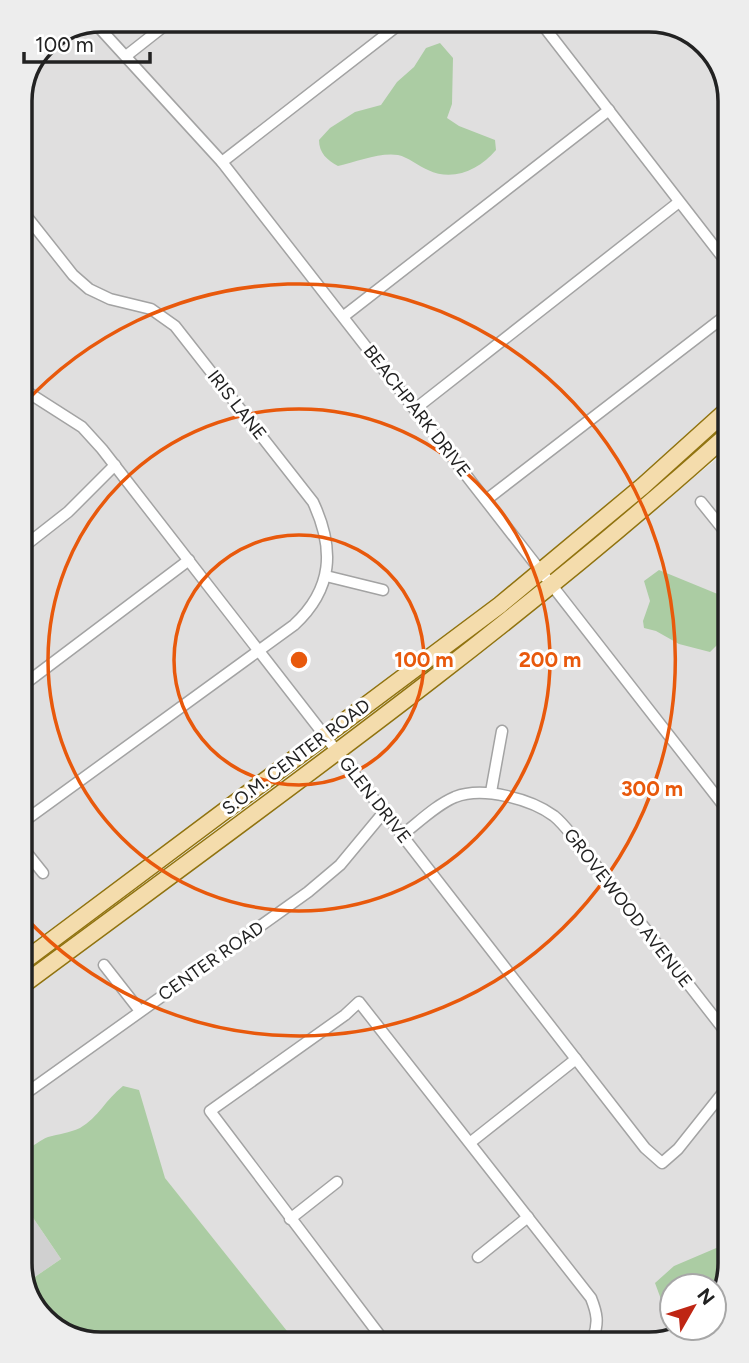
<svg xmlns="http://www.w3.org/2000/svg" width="749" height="1363" font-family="Figtree,sans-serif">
  <rect width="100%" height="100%" fill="#f1efea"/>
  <!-- residential -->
  <g fill="#e0dfdf">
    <path d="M100 19H655L698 36 723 69 725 408 540 568 24 959 19 95 43 43Z"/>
    <path d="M725 452 730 1268 716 1308 714 1310V1286H672V1328H692L680 1337 295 1341 132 1137 25 1206 24 991 552 593Z"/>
  </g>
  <!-- religious -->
  <path fill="#d0d0d0" d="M25 1206 61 1259 26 1283Z"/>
  <!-- forest -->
  <g fill="#abcca3">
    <path d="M440 43 453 58 452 104 447 118 459 126 495 140 496 150C479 170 453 182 428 170 418 166 408 157 398 155 380 152 356 162 338 166 327 160 319 153 319 140L330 128 355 112 381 105 397 82 414 67 426 48Z"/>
    <path d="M659 570 720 595 726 601V647L722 640 710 652 679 644 656 631 644 628 643 621 650 601 644 581Z"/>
    <path d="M123 1086 139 1090 165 1178 295 1341 94 1344 51 1327 26 1294V1283L61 1259 25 1206V1151C32 1147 40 1140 48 1137 59 1134 69 1133 80 1128 98 1118 106 1099 123 1086Z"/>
    <path d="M721 1246 729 1247 730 1268 714 1310V1286H672V1328H692L680 1337H675L655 1283 674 1266Z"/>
  </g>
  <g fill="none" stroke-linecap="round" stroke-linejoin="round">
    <defs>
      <g id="minor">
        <path d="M538 19 724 259"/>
        <path d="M94 22 222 162 727 810"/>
        <path d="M126 56 173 19"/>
        <path d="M222 162 406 19"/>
        <path d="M20 208 73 275 89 289 110 299 151 309 175 326 313 502C335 549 333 589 294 625L23 822"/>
        <path d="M344 316 609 110"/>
        <path d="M21 388 82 427 102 449 645 1148 662 1163 678 1149 729 1085"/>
        <path d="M415 409 679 202"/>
        <path d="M486 500 725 316"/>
        <path d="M701 502 726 533"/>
        <path d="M22 548 68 512 115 465"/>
        <path d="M326 576 383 590"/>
        <path d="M22 686 189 560"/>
        <path d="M491 792 502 731"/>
        <path d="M402 835C419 822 436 805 455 797 483 786 531 799 554 816 564 824 572 836 580 845L728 1035"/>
        <path d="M23 848 43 873"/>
        <path d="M104 965 140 1011"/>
        <path d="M25 1094 308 892 340 865 384 812"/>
        <path d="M471 1142 576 1059"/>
        <path d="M290 1219 337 1182"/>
        <path d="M478 1257 528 1217"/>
        <path d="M384 1341 210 1111 345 1015 359 1002 591 1298C597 1313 599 1323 593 1338"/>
      </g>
      <g id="primary">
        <path d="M24 961 500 605 643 486 725 412"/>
        <path d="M24 984C261 808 506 634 725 437"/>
      </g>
    </defs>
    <!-- minor casing -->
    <use href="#minor" stroke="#a3a3a3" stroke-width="13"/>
    <!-- primary casing -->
    <use href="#primary" stroke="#90730f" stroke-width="19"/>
    <!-- minor -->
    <use href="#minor" stroke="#fff" stroke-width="10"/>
    <!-- primary -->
    <use href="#primary" stroke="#f4dcac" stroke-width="16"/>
  </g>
  <!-- distance rings -->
  <g fill="none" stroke="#e8590c" stroke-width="3.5">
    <circle cx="299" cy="660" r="125"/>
    <circle cx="299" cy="660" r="251"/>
    <path d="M22 406A376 376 0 1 1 24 916"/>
  </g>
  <g text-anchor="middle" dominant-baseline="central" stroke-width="6" stroke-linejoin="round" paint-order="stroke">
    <!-- street labels -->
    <g font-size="18" fill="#222" stroke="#fff">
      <text transform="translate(237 405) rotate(52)">IRIS LANE</text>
      <text transform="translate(417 411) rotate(52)">BEACHPARK DRIVE</text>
      <text transform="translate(296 757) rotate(-37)">S.O.M. CENTER ROAD</text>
      <text transform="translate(375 800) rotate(52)">GLEN DRIVE</text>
      <text transform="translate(628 908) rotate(52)">GROVEWOOD AVENUE</text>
      <text transform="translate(211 961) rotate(-35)">CENTER ROAD</text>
    </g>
  </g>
  <!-- crop -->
  <path d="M0 0H749V1363H0ZM101 32H649A69 69 0 0 1 718 101V1263A69 69 0 0 1 649 1332H101A69 69 0 0 1 32 1263V101A69 69 0 0 1 101 32Z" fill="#ededed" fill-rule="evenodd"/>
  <path fill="none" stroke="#222" stroke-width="3.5" d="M101 32H649A69 69 0 0 1 718 101V1263A69 69 0 0 1 649 1332H101A69 69 0 0 1 32 1263V101A69 69 0 0 1 101 32Z"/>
  <circle cx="299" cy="660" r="10" fill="#e8590c" stroke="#fff" stroke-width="3.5"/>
  <g font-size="21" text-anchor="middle" font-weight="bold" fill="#e8590c" stroke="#fff" stroke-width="6" stroke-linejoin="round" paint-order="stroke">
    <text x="424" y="667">100 m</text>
    <text x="550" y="667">200 m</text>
    <text x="652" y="796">300 m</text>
  </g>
  <!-- north arrow -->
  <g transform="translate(693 1307) rotate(51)"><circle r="33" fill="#ffffff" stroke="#a7a7a7" stroke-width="2"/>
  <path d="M0-5L12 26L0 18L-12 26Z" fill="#bf2614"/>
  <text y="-10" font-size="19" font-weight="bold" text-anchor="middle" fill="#222222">N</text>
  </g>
  <!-- scale -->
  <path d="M24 52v10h126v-10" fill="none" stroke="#222222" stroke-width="3.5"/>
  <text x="35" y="52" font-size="21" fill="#222222" stroke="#ffffff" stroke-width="5" paint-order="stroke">100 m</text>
</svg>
